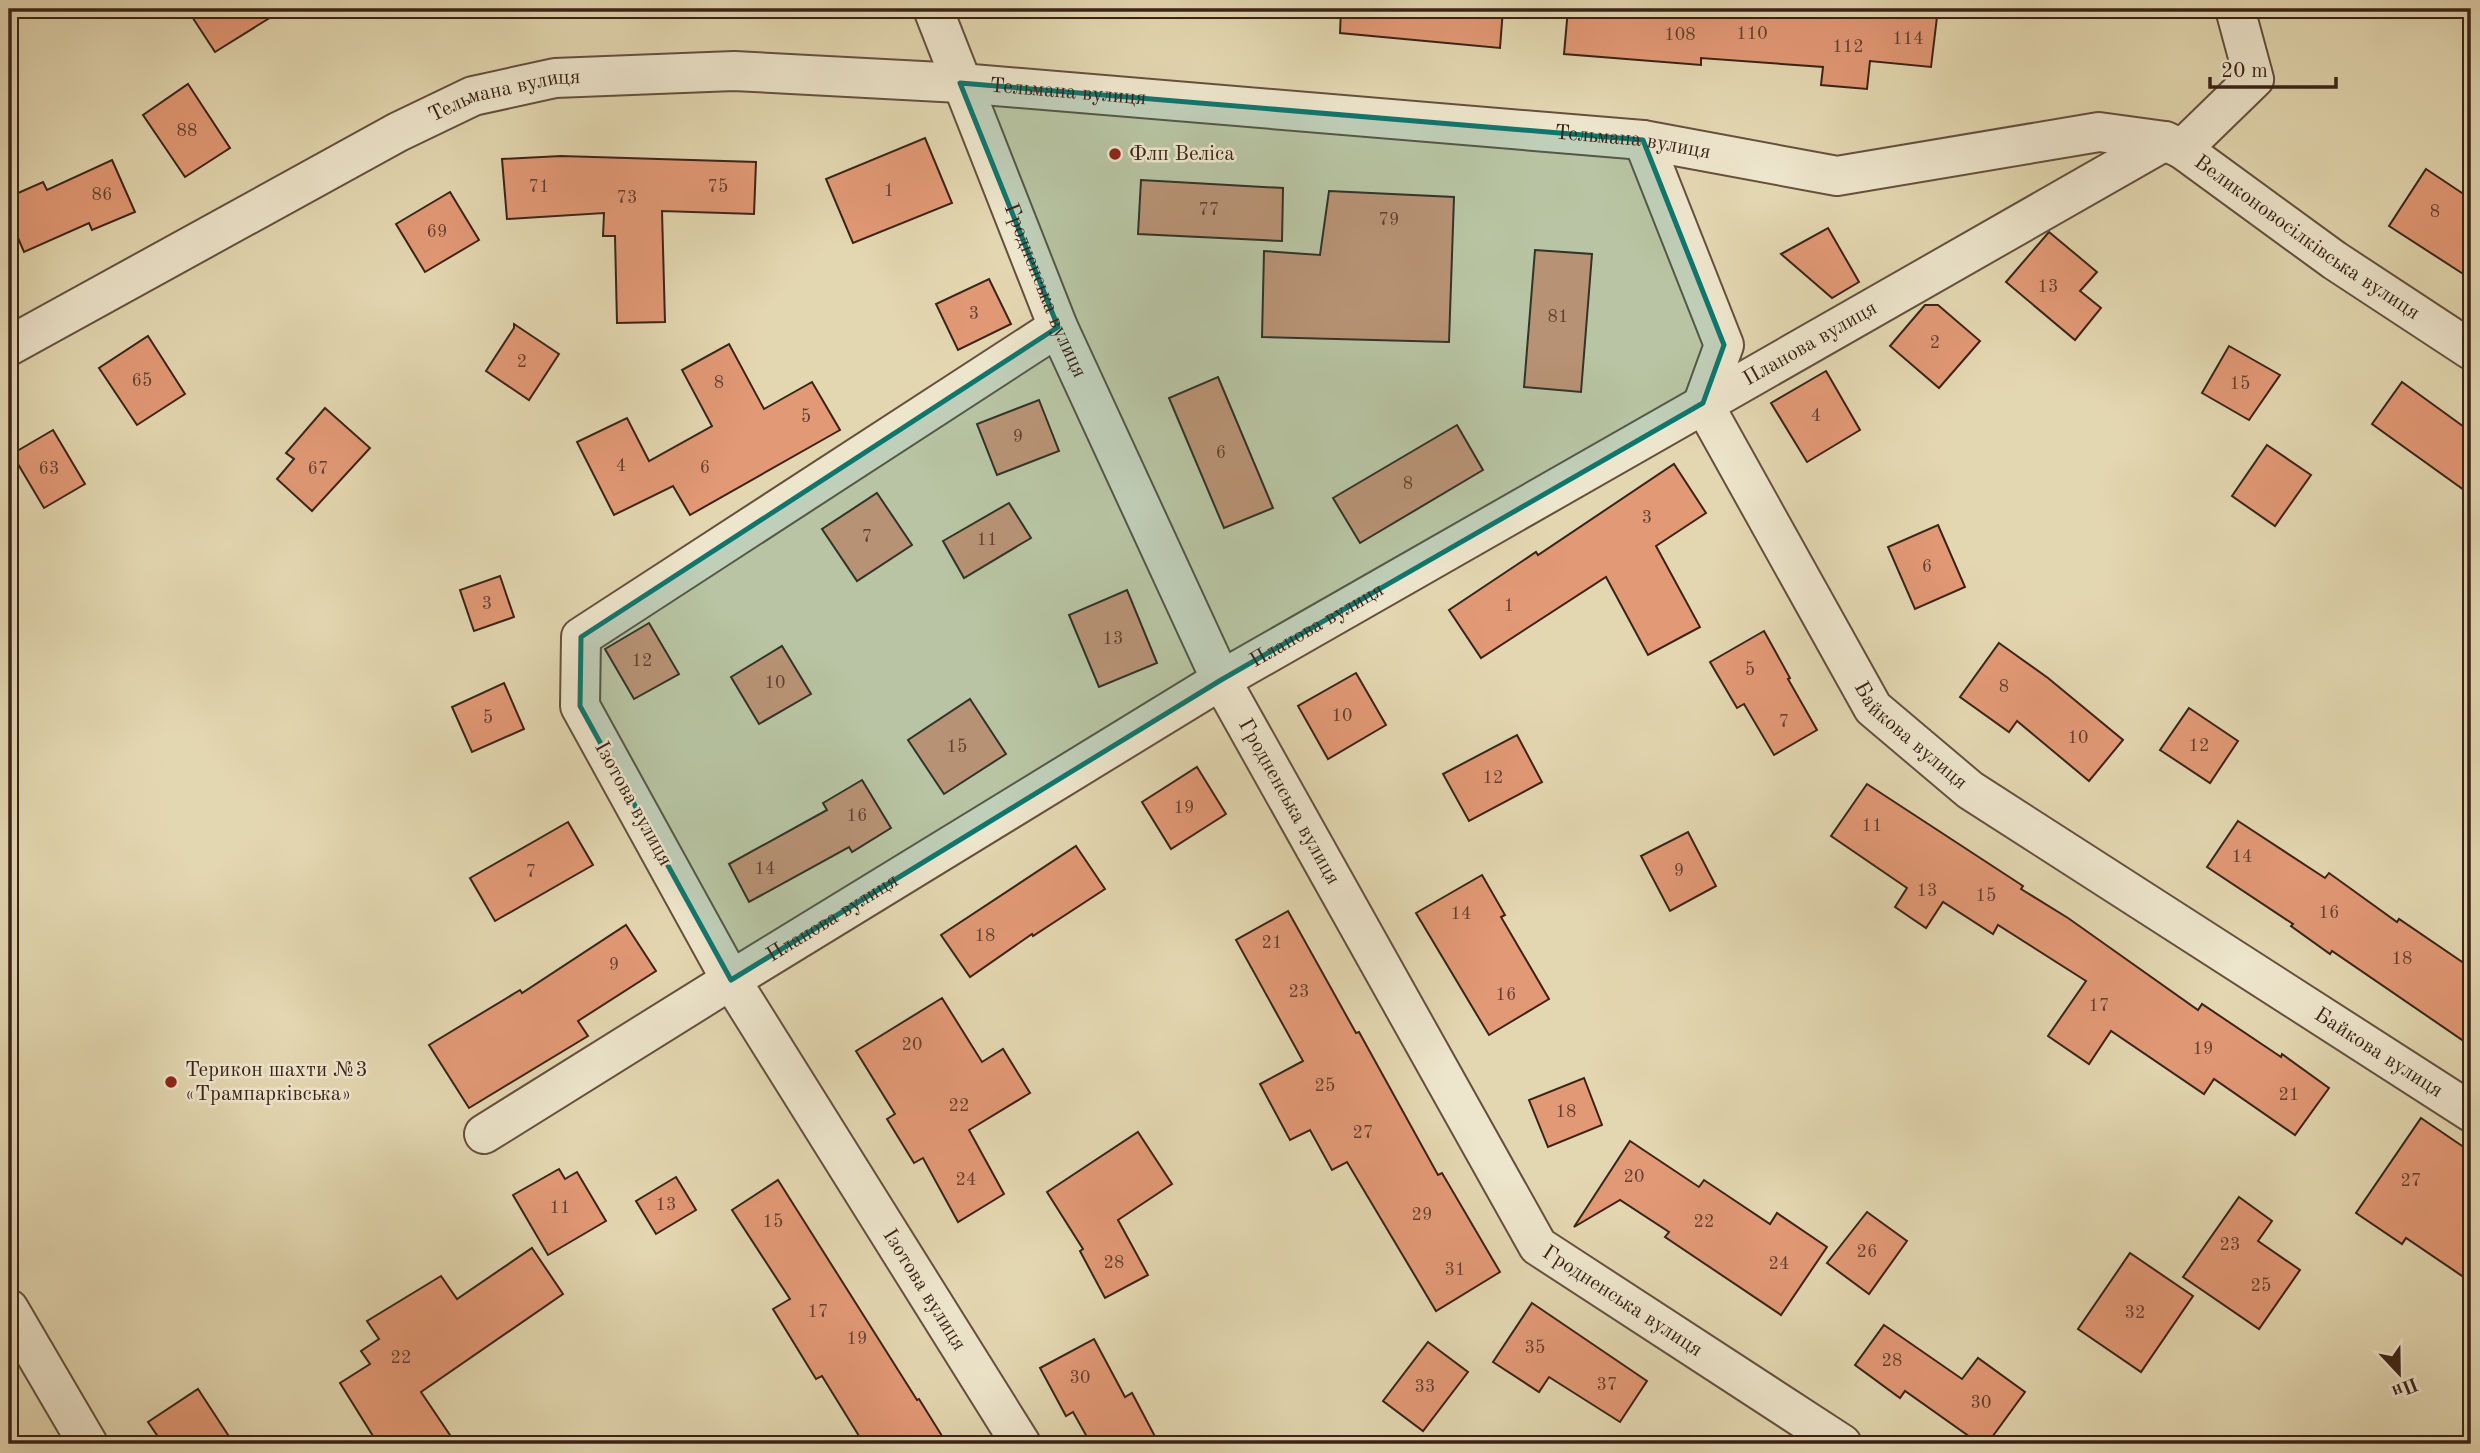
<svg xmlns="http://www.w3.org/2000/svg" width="2480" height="1453" font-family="'Old Standard TT',serif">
  <rect width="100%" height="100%" fill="#e3d7b1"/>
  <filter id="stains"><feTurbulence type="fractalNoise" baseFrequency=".00286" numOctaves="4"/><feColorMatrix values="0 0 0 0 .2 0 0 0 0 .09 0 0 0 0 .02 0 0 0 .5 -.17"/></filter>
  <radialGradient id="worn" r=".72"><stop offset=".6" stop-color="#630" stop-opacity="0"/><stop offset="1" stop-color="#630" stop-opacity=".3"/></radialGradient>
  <!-- building -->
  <g fill="#e29976" stroke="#3b2318" stroke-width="2">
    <path d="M187 9H284L215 52Z"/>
    <path d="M1341 9H1503L1500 48 1340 33Z"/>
    <path d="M1568 9H1864L1937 17 1931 67 1870 61 1867 89 1821 85 1823 67 1701 58V65L1564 54Z"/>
    <path d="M188 84 230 148 185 177 143 115Z"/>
    <path d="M925 138 952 203 853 243 826 179Z"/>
    <path d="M561 156 756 162 754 214 662 211 665 322 617 323 615 236H603L604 213 507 219 502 159Z"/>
    <path d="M112 160 135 212 92 230 89 223 24 252 9 217V197L43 182 47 190Z"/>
    <path d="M2426 169 2471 199V279L2389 226Z"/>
    <path d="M1141 180 1283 188 1282 241 1138 234Z"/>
    <path d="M1329 191 1454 197 1449 342 1262 337 1264 251 1320 255Z"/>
    <path d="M450 192 479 240 425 272 396 224Z"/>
    <path d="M1828 228 1859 282 1832 298 1781 254Z"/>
    <path d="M2049 232 2097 272 2080 291 2101 308 2075 340 2006 282Z"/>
    <path d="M1535 250 1592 254 1581 392 1524 387Z"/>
    <path d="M989 279 1011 324 958 350 936 304Z"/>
    <path d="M1925 305H1938L1980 341 1939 388 1890 346Z"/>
    <path d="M514 324 559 354 529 400 486 371 514 328Z"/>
    <path d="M148 336 185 394 137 425 99 368Z"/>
    <path d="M729 344 764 409 812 382 840 430 690 515 673 486 614 515 577 442 627 418 649 461 712 426 682 370Z"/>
    <path d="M2229 346 2280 375 2249 420 2202 393Z"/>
    <path d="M1826 371 1860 430 1807 462 1771 403Z"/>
    <path d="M1218 377 1273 508 1224 528 1169 398Z"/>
    <path d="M2402 382 2471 432V495L2372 424Z"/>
    <path d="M1039 400 1059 451 997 475 977 424Z"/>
    <path d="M325 408 370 448 312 511 277 479 294 459 286 453Z"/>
    <path d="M1457 425 1483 470 1360 543 1333 498Z"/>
    <path d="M53 430 85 484 44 508 12 454Z"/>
    <path d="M2267 445 2311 475 2275 526 2232 496Z"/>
    <path d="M1674 464 1706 513 1656 546 1700 627 1648 655 1606 577 1481 658 1449 610 1536 552 1538 555Z"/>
    <path d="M877 493 912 545 857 581 822 529Z"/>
    <path d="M1009 503 1031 538 964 578 943 541Z"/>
    <path d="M1938 525 1965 587 1915 609 1888 547Z"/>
    <path d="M500 576 514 617 474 631 460 590Z"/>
    <path d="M1127 590 1157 663 1099 687 1069 615Z"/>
    <path d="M649 623 679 674 634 699 605 649Z"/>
    <path d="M1764 631 1790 678 1788 679 1817 730 1774 755 1744 704 1737 708 1710 662Z"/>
    <path d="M1999 643 2048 678 2123 740 2089 781 2017 721 2009 732 1960 697Z"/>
    <path d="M782 646 811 694 759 724 731 677Z"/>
    <path d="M1356 673 1386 725 1328 759 1298 706Z"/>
    <path d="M504 683 524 729 472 752 452 707Z"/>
    <path d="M970 699 1006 754 944 794 908 740Z"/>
    <path d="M2189 708 2238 741 2210 783 2160 750Z"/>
    <path d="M1517 735 1542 782 1469 821 1443 774Z"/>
    <path d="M1197 767 1226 814 1171 849 1142 802Z"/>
    <path d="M862 780 891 828 852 852 849 847 749 902 729 864 827 810 823 803Z"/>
    <path d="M1867 784 2023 886 2021 889 2068 918 2198 1010 2202 1004 2281 1057 2282 1054 2329 1088 2295 1135 2214 1079 2204 1094 2111 1031 2089 1064 2048 1036 2086 981 1998 925 1993 934 1943 902 1926 928 1895 907 1907 888 1831 836Z"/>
    <path d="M2238 821 2325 878 2329 873 2397 922 2399 919 2471 968V1046L2332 951 2330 954 2291 926 2293 924 2207 867Z"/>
    <path d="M568 822 593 865 495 921 470 878Z"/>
    <path d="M1688 832 1716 886 1670 911 1641 856Z"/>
    <path d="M1076 846 1105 889 1033 936 1032 934 970 977 941 935Z"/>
    <path d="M1482 875 1505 915 1501 917 1549 999 1489 1035 1416 913Z"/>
    <path d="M1288 911 1356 1033 1359 1032 1438 1175 1442 1173 1500 1272 1436 1311 1347 1162 1332 1170 1310 1130 1290 1140 1260 1084 1303 1061 1236 940Z"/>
    <path d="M626 925 656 971 578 1021 588 1036 469 1108 429 1045 520 990 522 993Z"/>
    <path d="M942 998 982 1062 1003 1049 1030 1093 969 1130 1004 1194 958 1222 923 1158 914 1163 887 1119 895 1114 856 1051Z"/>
    <path d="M1584 1078 1602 1125 1548 1147 1529 1100Z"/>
    <path d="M2421 1118 2471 1152V1282L2406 1238 2402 1244 2356 1213Z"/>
    <path d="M1138 1132 1172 1184 1118 1220 1148 1275 1105 1298 1080 1251 1083 1249 1047 1192Z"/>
    <path d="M1630 1141 1699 1187 1704 1180 1770 1224 1777 1213 1827 1247 1781 1315 1665 1237 1669 1232 1620 1200 1574 1227Z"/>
    <path d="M559 1169 565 1179 577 1172 606 1221 548 1255 513 1195Z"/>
    <path d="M676 1177 696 1210 656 1234 636 1201Z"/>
    <path d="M778 1180 917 1400 919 1399 947 1444H864L822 1376 816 1379 773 1309 790 1299 732 1210Z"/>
    <path d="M2239 1197 2272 1221 2258 1241 2300 1270 2259 1329 2183 1277Z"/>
    <path d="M1867 1212 1907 1241 1869 1294 1827 1263Z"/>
    <path d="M532 1248 563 1294 421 1392 456 1444H378L340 1383 370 1364 361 1351 379 1339 367 1321 441 1276 457 1299Z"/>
    <path d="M2130 1253 2193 1296 2141 1372 2078 1329Z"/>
    <path d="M1532 1303 1647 1381 1620 1422 1549 1377 1539 1392 1493 1362Z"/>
    <path d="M1884 1325 1962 1379 1978 1358 2025 1392 1987 1444H1980L1905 1391 1900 1398 1855 1365Z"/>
    <path d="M1094 1339 1125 1397 1132 1393 1159 1444H1091L1073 1412 1066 1416 1040 1368Z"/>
    <path d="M1428 1342 1468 1372 1423 1431 1383 1401Z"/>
    <path d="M198 1389 234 1444H163L148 1422Z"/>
  </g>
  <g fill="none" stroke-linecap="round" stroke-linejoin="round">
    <defs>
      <g id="minor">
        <path id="s1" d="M933 9 1058 327 1221 680 1538 1246 1842 1444"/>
        <path id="s2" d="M2235 9 2254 79 2182 149 2334 260 2471 350"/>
        <path id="s3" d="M1643 140 1724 345 1703 403 1873 708 1970 790 2471 1112"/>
        <path id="s4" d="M9 346 398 132 473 96 555 78 734 71 960 83 1643 140 1837 176 2099 132 2165 141 2182 149"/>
        <path id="s5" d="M484 1134 731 980 1221 680 2165 141"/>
        <path d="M9 1309 88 1444"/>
        <path d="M1021 1444 731 980 580 706 581 637 1058 327"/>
      </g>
    </defs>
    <!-- minor casing -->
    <use href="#minor" stroke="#65503e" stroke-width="42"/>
    <!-- minor -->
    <use href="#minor" stroke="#ede5cc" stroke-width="38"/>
  </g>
  <!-- marked area -->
  <path fill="#0f766e" fill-opacity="0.2" stroke="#0f766e" stroke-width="5" stroke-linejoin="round" d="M960 83 1643 140 1724 345 1703 403 1221 680 731 980 580 706 581 637 1058 327Z"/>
  <!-- markers -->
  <g fill="#8f2418" stroke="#ede5cc" stroke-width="2.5">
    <circle cx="1115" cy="154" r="7"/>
    <circle cx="171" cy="1082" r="7"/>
  </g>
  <g text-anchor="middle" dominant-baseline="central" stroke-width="5" stroke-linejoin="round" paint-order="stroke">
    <!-- number labels -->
    <g font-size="18" fill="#654030">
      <text x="1752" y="34">110</text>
      <text x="1680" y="35">108</text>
      <text x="1908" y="39">114</text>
      <text x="1848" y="47">112</text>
      <text x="187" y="131">88</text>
      <text x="539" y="187">71</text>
      <text x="718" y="187">75</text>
      <text x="889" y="191">1</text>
      <text x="102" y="195">86</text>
      <text x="627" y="198">73</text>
      <text x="1209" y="210">77</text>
      <text x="2435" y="212">8</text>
      <text x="1389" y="220">79</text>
      <text x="437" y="232">69</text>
      <text x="2048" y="287">13</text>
      <text x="974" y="314">3</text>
      <text x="1558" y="317">81</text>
      <text x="1935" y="343">2</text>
      <text x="522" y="362">2</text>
      <text x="142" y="381">65</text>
      <text x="719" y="383">8</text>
      <text x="2240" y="384">15</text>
      <text x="1816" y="416">4</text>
      <text x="806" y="417">5</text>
      <text x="1018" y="437">9</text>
      <text x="1221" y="453">6</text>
      <text x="621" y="466">4</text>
      <text x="705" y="468">6</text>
      <text x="49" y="469">63</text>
      <text x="318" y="469">67</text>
      <text x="1408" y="484">8</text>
      <text x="1647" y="518">3</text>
      <text x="867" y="537">7</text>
      <text x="987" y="540">11</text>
      <text x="1927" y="567">6</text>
      <text x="487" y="604">3</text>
      <text x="1509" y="606">1</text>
      <text x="1113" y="639">13</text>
      <text x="642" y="661">12</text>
      <text x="1750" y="670">5</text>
      <text x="775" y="683">10</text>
      <text x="2004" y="687">8</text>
      <text x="1342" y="716">10</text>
      <text x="488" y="718">5</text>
      <text x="1784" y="722">7</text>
      <text x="2078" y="738">10</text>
      <text x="2199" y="746">12</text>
      <text x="957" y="747">15</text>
      <text x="1493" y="778">12</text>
      <text x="1184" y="808">19</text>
      <text x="857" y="816">16</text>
      <text x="1872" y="826">11</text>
      <text x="2242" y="857">14</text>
      <text x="765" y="869">14</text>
      <text x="1679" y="871">9</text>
      <text x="531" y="872">7</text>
      <text x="1927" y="891">13</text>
      <text x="1986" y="896">15</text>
      <text x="2329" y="913">16</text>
      <text x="1461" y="914">14</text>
      <text x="985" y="936">18</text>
      <text x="1272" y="943">21</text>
      <text x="2402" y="959">18</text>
      <text x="614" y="965">9</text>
      <text x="1299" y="992">23</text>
      <text x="1506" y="995">16</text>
      <text x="2099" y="1006">17</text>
      <text x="912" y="1045">20</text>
      <text x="2203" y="1049">19</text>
      <text x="1325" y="1086">25</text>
      <text x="2289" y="1095">21</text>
      <text x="959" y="1106">22</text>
      <text x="1566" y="1112">18</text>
      <text x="1363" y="1133">27</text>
      <text x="1634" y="1177">20</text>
      <text x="966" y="1180">24</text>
      <text x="2411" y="1181">27</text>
      <text x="666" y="1205">13</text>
      <text x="560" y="1208">11</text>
      <text x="1422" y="1215">29</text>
      <text x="773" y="1222">15</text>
      <text x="1704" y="1222">22</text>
      <text x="2230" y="1245">23</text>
      <text x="1867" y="1252">26</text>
      <text x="1114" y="1263">28</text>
      <text x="1779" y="1264">24</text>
      <text x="1455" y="1270">31</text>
      <text x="2261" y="1286">25</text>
      <text x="818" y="1312">17</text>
      <text x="2135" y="1313">32</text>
      <text x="857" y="1339">19</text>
      <text x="1535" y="1348">35</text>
      <text x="401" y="1358">22</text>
      <text x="1892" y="1361">28</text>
      <text x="1080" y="1378">30</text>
      <text x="1607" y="1385">37</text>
      <text x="1425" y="1387">33</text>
      <text x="1981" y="1403">30</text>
    </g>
    <!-- street labels -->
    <g font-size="21" fill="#3b2318" stroke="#ede5cc">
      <text stroke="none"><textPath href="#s4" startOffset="1125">Тельмана вулиця</textPath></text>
      <text stroke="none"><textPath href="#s4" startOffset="558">Тельмана вулиця</textPath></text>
      <text stroke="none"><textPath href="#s4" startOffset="1692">Тельмана вулиця</textPath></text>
      <text stroke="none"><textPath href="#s2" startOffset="326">Великоновосілківська вулиця</textPath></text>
      <text stroke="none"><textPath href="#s1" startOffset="303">Гродненська вулиця</textPath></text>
      <text stroke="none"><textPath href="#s5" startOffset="1544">Планова вулиця</textPath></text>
      <text stroke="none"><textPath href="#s5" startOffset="976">Планова вулиця</textPath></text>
      <text stroke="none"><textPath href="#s3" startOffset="677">Байкова вулиця</textPath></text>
      <text stroke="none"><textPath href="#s1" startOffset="870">Гродненська вулиця</textPath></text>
      <text transform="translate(633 804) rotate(61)">Ізотова вулиця</text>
      <text stroke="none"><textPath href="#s5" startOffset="410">Планова вулиця</textPath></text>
      <text stroke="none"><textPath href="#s3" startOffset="1244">Байкова вулиця</textPath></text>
      <text transform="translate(924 1290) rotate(58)">Ізотова вулиця</text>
      <text stroke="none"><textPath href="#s1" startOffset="1480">Гродненська вулиця</textPath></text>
    </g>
    <!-- poi labels -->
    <g font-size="21" fill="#3b2318" stroke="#ede5cc" text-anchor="start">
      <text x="1129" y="154">Флп Веліса</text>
      <text x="185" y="1070">Терикон шахти №3<tspan x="185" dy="24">«Трампарківська»</tspan></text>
    </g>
  </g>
  <!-- margin -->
  <rect width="2480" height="1453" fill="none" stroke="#e3d7b1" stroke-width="35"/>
  <rect x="10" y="10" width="2459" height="1432" fill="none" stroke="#3b2318" stroke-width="3.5"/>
  <rect x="18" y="18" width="2445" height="1418" fill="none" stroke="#3b2318" stroke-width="2"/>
  <!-- north arrow -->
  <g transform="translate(2399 1373) rotate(158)" stroke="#ede5cc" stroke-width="5" paint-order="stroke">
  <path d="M0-5L12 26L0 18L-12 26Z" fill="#3b2318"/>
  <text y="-10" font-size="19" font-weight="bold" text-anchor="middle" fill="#3b2318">Пн</text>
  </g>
  <!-- scale -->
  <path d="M2210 77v10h126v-10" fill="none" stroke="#3b2318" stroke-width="3.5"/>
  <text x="2221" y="77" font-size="21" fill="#3b2318" stroke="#ede5cc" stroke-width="5" paint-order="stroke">20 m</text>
  <rect width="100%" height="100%" filter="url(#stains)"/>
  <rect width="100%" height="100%" fill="url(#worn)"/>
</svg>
